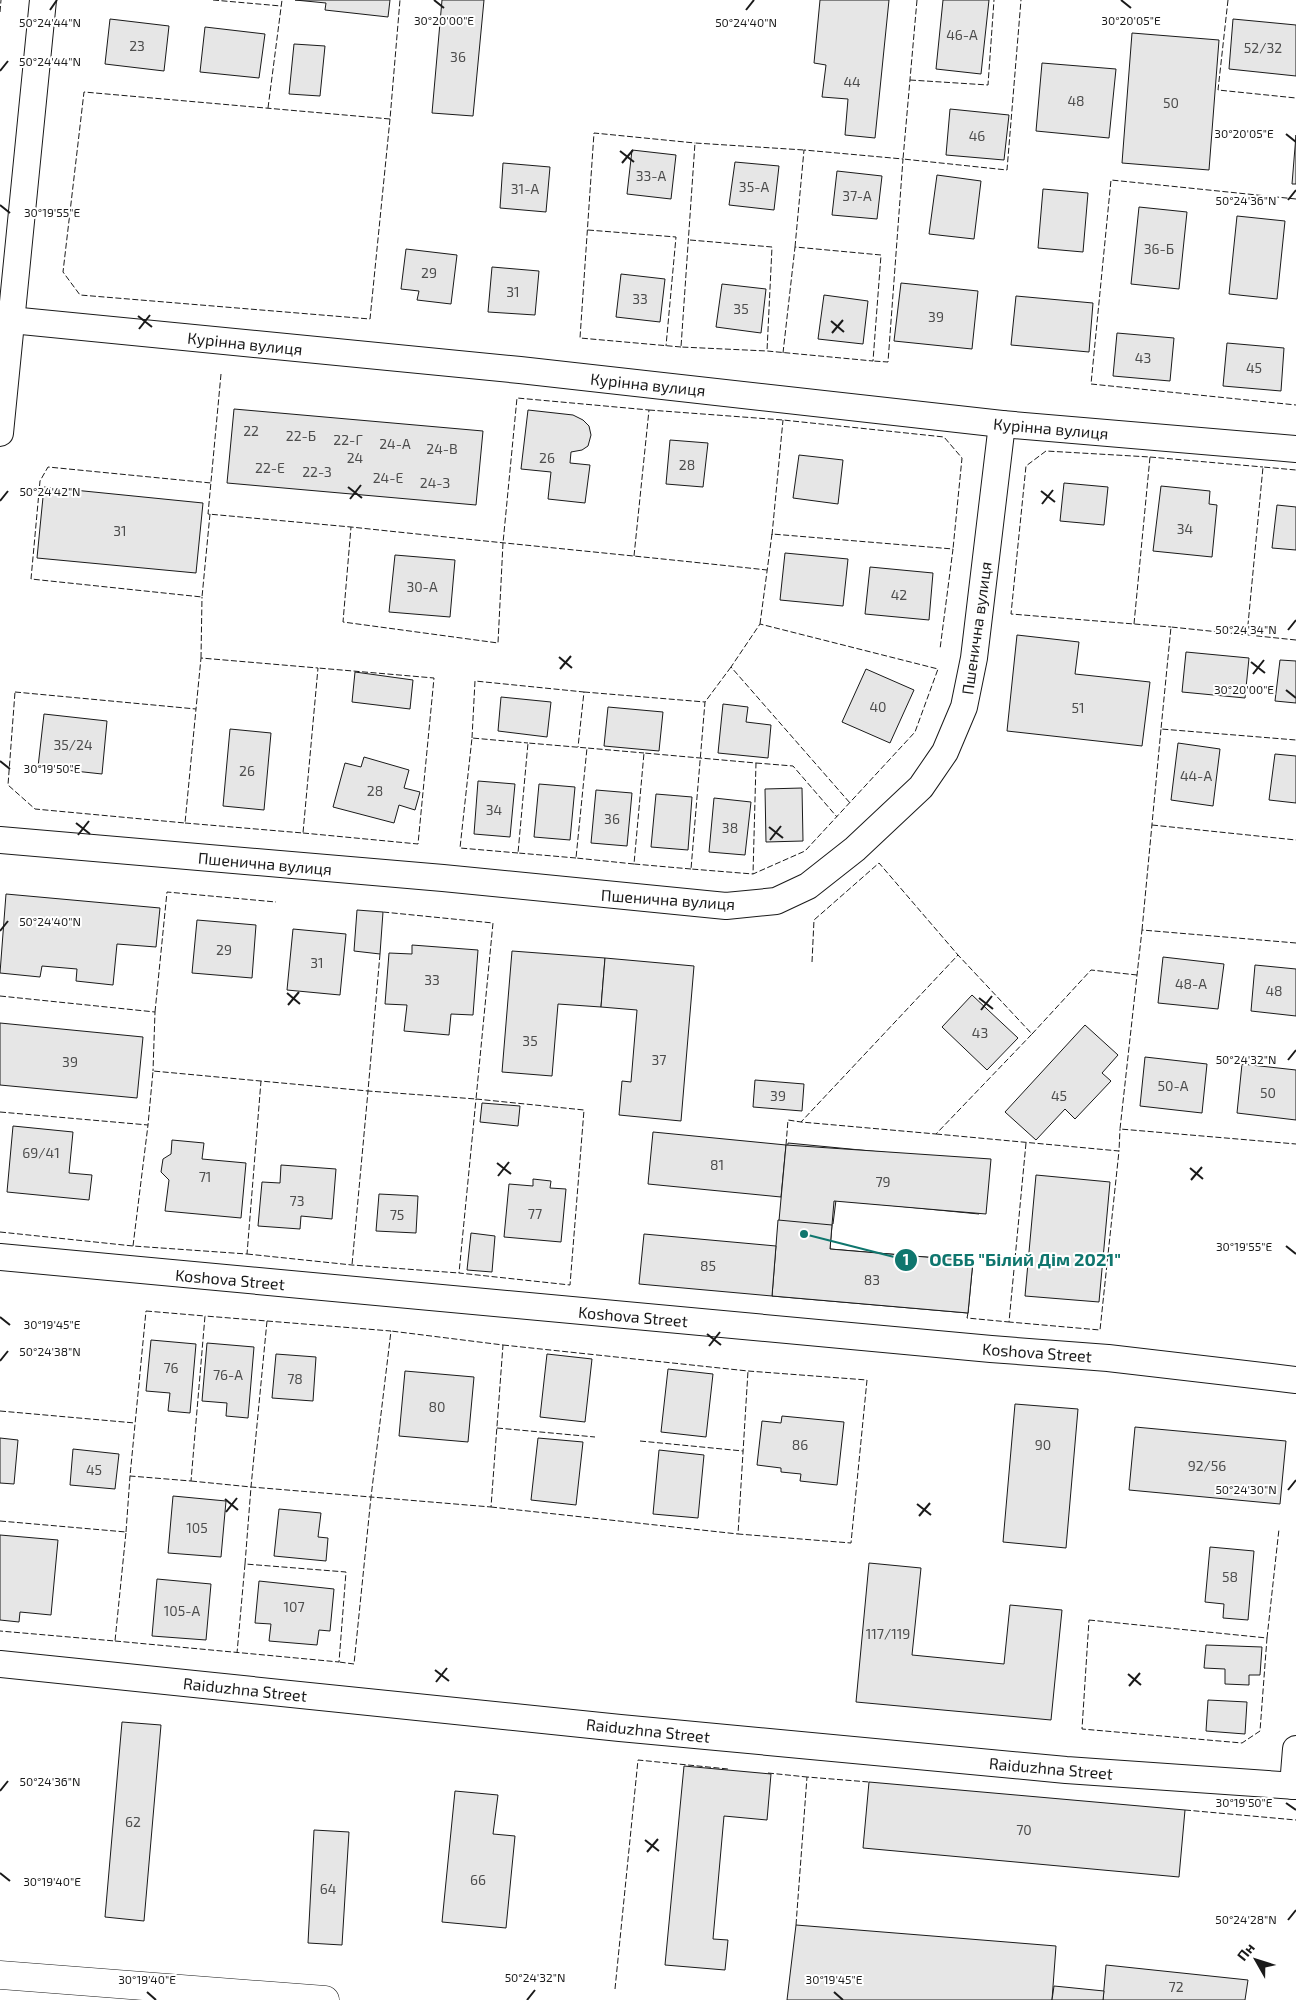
<svg xmlns="http://www.w3.org/2000/svg" width="1296" height="2000" font-family="'Exo 2',sans-serif">
  <rect width="100%" height="100%" fill="#fff"/>
  <!-- building -->
  <g fill="#e6e6e6" stroke="#1a1a1a">
    <path d="M295 0H390L388 17 325 10 326 3Z"/>
    <path d="M442 0H484L473 116 432 113Z"/>
    <path d="M820 0H889L875 138 845 135 848 99 822 97 826 65 814 63Z"/>
    <path d="M943 0H989L981 74 936 69Z"/>
    <path d="M110 19 169 26 164 71 105 64Z"/>
    <path d="M1233 19 1296 25V76L1229 69Z"/>
    <path d="M205 27 265 34 259 78 200 72Z"/>
    <path d="M1132 33 1219 40 1209 170 1122 163Z"/>
    <path d="M294 44 325 46 320 96 289 94Z"/>
    <path d="M1042 63 1116 69 1109 138 1036 131Z"/>
    <path d="M950 109 1009 115 1004 160 946 155Z"/>
    <path d="M1296 135V184H1292Z"/>
    <path d="M632 150 676 155 671 199 627 194Z"/>
    <path d="M735 162 779 166 774 210 729 205Z"/>
    <path d="M503 163 550 167 546 212 500 208Z"/>
    <path d="M837 171 882 176 877 219 832 215Z"/>
    <path d="M937 175 981 181 974 239 929 234Z"/>
    <path d="M1043 189 1088 193 1083 252 1038 248Z"/>
    <path d="M1139 207 1187 212 1179 289 1131 284Z"/>
    <path d="M1237 216 1285 221 1277 299 1229 294Z"/>
    <path d="M406 249 457 255 451 304 417 300 419 291 401 289Z"/>
    <path d="M492 267 539 271 535 315 488 312Z"/>
    <path d="M621 274 665 279 660 322 616 317Z"/>
    <path d="M901 283 978 291 972 349 894 341Z"/>
    <path d="M722 284 766 289 761 333 716 327Z"/>
    <path d="M824 295 868 301 863 344 818 339Z"/>
    <path d="M1016 296 1093 303 1089 352 1011 345Z"/>
    <path d="M1117 333 1174 338 1170 381 1113 376Z"/>
    <path d="M1227 343 1284 348 1281 391 1223 386Z"/>
    <path d="M234 409 483 431 476 505 227 483Z"/>
    <path d="M528 410 573 415 583 420 589 426 591 435 588 446 582 450 571 452 570 463 590 465 585 503 548 499 551 472 521 469Z"/>
    <path d="M670 440 708 443 703 487 666 484Z"/>
    <path d="M799 455 843 460 838 504 793 498Z"/>
    <path d="M1064 483 1108 487 1104 525 1060 521Z"/>
    <path d="M1161 486 1210 491 1209 504 1217 505 1212 557 1153 551Z"/>
    <path d="M44 487 203 503 196 573 37 558Z"/>
    <path d="M1277 505 1296 507V550L1272 548Z"/>
    <path d="M785 553 848 559 843 606 780 600Z"/>
    <path d="M395 555 455 560 450 617 389 612Z"/>
    <path d="M870 567 933 573 929 620 865 614Z"/>
    <path d="M1017 635 1079 642 1075 674 1150 682 1142 746 1007 731Z"/>
    <path d="M1186 652 1249 658 1245 698 1182 692Z"/>
    <path d="M1280 660 1296 661V703L1275 701Z"/>
    <path d="M866 669 914 690 890 743 842 722Z"/>
    <path d="M355 672 413 680 410 709 352 702Z"/>
    <path d="M501 697 551 702 547 737 498 731Z"/>
    <path d="M723 704 748 707 746 722 771 725 768 758 718 753Z"/>
    <path d="M608 707 663 712 659 751 604 746Z"/>
    <path d="M44 714 107 721 102 774 38 767Z"/>
    <path d="M230 729 271 733 264 810 223 806Z"/>
    <path d="M1178 743 1220 749 1213 806 1171 800Z"/>
    <path d="M1275 754 1296 756V803L1269 800Z"/>
    <path d="M364 757 409 770 404 788 420 792 415 810 399 805 394 823 333 807 345 763 361 767Z"/>
    <path d="M478 781 515 784 510 837 474 834Z"/>
    <path d="M539 784 575 787 570 840 534 837Z"/>
    <path d="M802 788 803 841 766 842 765 789Z"/>
    <path d="M596 790 632 793 627 846 591 843Z"/>
    <path d="M656 794 692 797 688 850 651 847Z"/>
    <path d="M714 798 751 802 745 855 709 852Z"/>
    <path d="M6 894 160 908 156 947 117 944 113 985 76 981 77 969 42 966 40 977 0 973Z"/>
    <path d="M357 910 383 912 380 954 354 951Z"/>
    <path d="M197 920 256 925 252 978 192 973Z"/>
    <path d="M293 929 346 934 340 995 287 990Z"/>
    <path d="M412 945 478 950 473 1015 451 1014 449 1035 404 1031 407 1005 385 1004 389 953 412 954Z"/>
    <path d="M512 951 605 958 601 1007 558 1004 552 1076 502 1072Z"/>
    <path d="M1163 957 1224 964 1218 1009 1158 1003Z"/>
    <path d="M605 958 694 966 681 1121 619 1115 622 1081 631 1082 637 1010 601 1007Z"/>
    <path d="M1255 965 1296 969V1016L1251 1011Z"/>
    <path d="M972 995 1018 1038 987 1070 942 1027Z"/>
    <path d="M0 1023 143 1037 137 1098 0 1085Z"/>
    <path d="M1085 1025 1118 1055 1102 1073 1111 1081 1075 1119 1065 1109 1036 1140 1005 1112Z"/>
    <path d="M1145 1057 1207 1064 1202 1113 1140 1106Z"/>
    <path d="M1242 1064 1296 1070V1120L1237 1113Z"/>
    <path d="M755 1080 804 1084 802 1111 753 1107Z"/>
    <path d="M482 1103 520 1106 518 1126 480 1122Z"/>
    <path d="M13 1126 73 1132 69 1173 92 1175 89 1200 7 1192Z"/>
    <path d="M653 1132 786 1145 781 1197 648 1184Z"/>
    <path d="M172 1140 204 1143 202 1159 246 1163 241 1218 165 1211 169 1180 161 1172 163 1159 171 1154Z"/>
    <path d="M788 1143 984 1162 979 1214 836 1200 833 1224 780 1219Z"/>
    <path d="M786 1145 991 1159 986 1214 834 1201 830 1249 973 1261 968 1313 772 1296Z"/>
    <path d="M281 1165 336 1169 332 1219 301 1216 300 1229 258 1226 262 1182 280 1183Z"/>
    <path d="M1036 1175 1110 1182 1099 1302 1025 1296Z"/>
    <path d="M533 1179 551 1181 550 1188 566 1189 561 1242 504 1237 509 1184 533 1186Z"/>
    <path d="M379 1194 418 1196 416 1233 376 1231Z"/>
    <path d="M778 1220 832 1225 830 1249 973 1261 968 1313 772 1296Z"/>
    <path d="M471 1233 495 1236 492 1272 467 1270Z"/>
    <path d="M644 1234 776 1246 772 1296 639 1284Z"/>
    <path d="M151 1340 196 1344 190 1413 168 1411 170 1393 146 1391Z"/>
    <path d="M207 1343 254 1347 248 1418 226 1416 227 1403 202 1401Z"/>
    <path d="M276 1354 316 1357 313 1401 272 1398Z"/>
    <path d="M547 1354 592 1359 585 1422 540 1417Z"/>
    <path d="M668 1369 713 1374 706 1437 661 1432Z"/>
    <path d="M405 1371 474 1377 468 1442 399 1436Z"/>
    <path d="M1015 1404 1078 1409 1066 1548 1003 1542Z"/>
    <path d="M782 1416 844 1422 837 1485 800 1481 801 1474 781 1472V1468L757 1465 762 1421 781 1423Z"/>
    <path d="M1135 1427 1286 1441 1280 1504 1129 1490Z"/>
    <path d="M0 1438 18 1440 14 1484 0 1483Z"/>
    <path d="M538 1438 583 1442 576 1505 531 1500Z"/>
    <path d="M73 1449 119 1454 115 1489 70 1485Z"/>
    <path d="M659 1450 704 1455 698 1518 653 1514Z"/>
    <path d="M173 1496 226 1501 221 1557 168 1553Z"/>
    <path d="M279 1509 321 1513 318 1537 328 1538 326 1561 274 1556Z"/>
    <path d="M0 1535 58 1540 51 1615 20 1612 19 1622 0 1620Z"/>
    <path d="M1210 1547 1254 1551 1248 1620 1223 1618 1224 1604 1205 1602Z"/>
    <path d="M869 1563 921 1568 912 1655 1004 1664 1010 1605 1062 1610 1051 1720 856 1702Z"/>
    <path d="M157 1579 211 1584 206 1640 152 1636Z"/>
    <path d="M259 1581 334 1589 330 1631 319 1630 317 1645 269 1641 271 1624 255 1623Z"/>
    <path d="M1206 1645 1262 1647 1260 1675H1249V1685L1225 1684V1669L1204 1668Z"/>
    <path d="M1208 1700 1247 1702 1245 1734 1206 1731Z"/>
    <path d="M122 1722 161 1725 144 1921 105 1917Z"/>
    <path d="M684 1766 771 1774 767 1820 724 1816 713 1939 728 1940 725 1970 665 1965Z"/>
    <path d="M869 1782 1185 1810 1179 1877 863 1848Z"/>
    <path d="M455 1791 498 1795 493 1834 515 1836 506 1928 442 1922Z"/>
    <path d="M314 1830 349 1832 342 1945 308 1943Z"/>
    <path d="M796 1925 1056 1946 1052 2000H787Z"/>
    <path d="M1106 1965 1248 1980 1245 2000H1103Z"/>
    <path d="M1054 1986 1104 1991 1103 2000H1052Z"/>
  </g>
  <g fill="none" stroke-linecap="round" stroke-linejoin="round">
    <defs>
      <g id="street">
        <path d="M0 319 520 370 1002 424 1296 449"/>
        <path d="M0 433 43 0"/>
        <path d="M0 840 443 878 726 906 776 901 808 886 855 849 921 787 945 752 964 707 974 658 1002 424"/>
        <path d="M0 1257 991 1349 1108 1358 1296 1380"/>
        <path d="M0 1664 620 1728 1066 1770 1296 1786"/>
        <path d="M1293 1786 1296 1749"/>
      </g>
      <path id="secondary" d="M0 1975 325 2000"/>
    </defs>
    <!-- street casing -->
    <use href="#street" stroke="#1a1a1a" stroke-width="28"/>
    <!-- secondary casing -->
    <use href="#secondary" stroke="#1a1a1a" stroke-width="29"/>
    <!-- street -->
    <use href="#street" stroke="#fff" stroke-width="26"/>
    <!-- secondary -->
    <use href="#secondary" stroke="#fff" stroke-width="28"/>
    <!-- fence -->
    <g stroke="#1a1a1a" stroke-width="1" stroke-dasharray="6 2.5" stroke-linecap="butt">
      <path d="M213 0 281 6"/>
      <path d="M917 0 903 159 1007 170 1021 0"/>
      <path d="M1228 0 1218 90 1296 98"/>
      <path d="M0 12 1 0"/>
      <path d="M910 80 988 85 994 0"/>
      <path d="M268 108 282 0"/>
      <path d="M390 119 370 319 80 295 63 272 84 92 390 119 400 0"/>
      <path d="M1296 199 1111 180 1091 384 1296 405"/>
      <path d="M588 230 676 237 666 346"/>
      <path d="M690 240 772 247 767 351"/>
      <path d="M795 247 804 150 903 159 888 362 873 361"/>
      <path d="M681 347 580 338 594 133 695 143"/>
      <path d="M783 353 795 247 881 255 873 361 767 351 681 347 695 143 804 150"/>
      <path d="M221 374 208 514 351 527"/>
      <path d="M649 410 783 420 944 437 962 458 953 549"/>
      <path d="M1150 457 1263 467"/>
      <path d="M210 514 202 597 31 579 40 481 48 467 211 483"/>
      <path d="M772 535 783 420"/>
      <path d="M634 556 649 410 517 398 503 543 498 643 343 622 351 527C490 542 629 555 767 570"/>
      <path d="M760 624 772 534 953 549 940 649"/>
      <path d="M1134 624 1150 457 1046 451 1026 466 1011 614 1171 627"/>
      <path d="M1247 635 1263 467 1296 470"/>
      <path d="M1296 640 1171 627 1161 729 1296 740"/>
      <path d="M201 658 202 597"/>
      <path d="M731 667 705 702 691 869 753 874 805 851 915 732 938 669 760 624 731 667 850 803"/>
      <path d="M15 692 196 709 185 823 35 809 8 785Z"/>
      <path d="M584 692 705 702"/>
      <path d="M472 738 475 681 584 692 578 747"/>
      <path d="M756 763 793 766 837 817"/>
      <path d="M185 823 303 833 318 668 201 658 196 709"/>
      <path d="M1152 825 1296 840"/>
      <path d="M303 833 418 844 434 678 318 668"/>
      <path d="M518 853 460 848 472 738 528 743"/>
      <path d="M576 858 518 853 528 743 587 748"/>
      <path d="M634 864 576 858 587 748 644 753"/>
      <path d="M691 869 634 864 644 753 756 763 753 874"/>
      <path d="M1142 930 1161 729"/>
      <path d="M1296 943 1142 930 1120 1129 1296 1144"/>
      <path d="M380 954 368 1091 476 1099 493 923 383 912"/>
      <path d="M812 962 814 920 879 863 958 955"/>
      <path d="M0 996 155 1012 153 1071"/>
      <path d="M155 1012 167 892 276 902"/>
      <path d="M1032 1034 1091 970 1137 975"/>
      <path d="M476 1099 584 1110 570 1285 459 1273Z"/>
      <path d="M0 1112 148 1125 153 1071 368 1091 352 1265"/>
      <path d="M936 1134 1119 1151 1120 1129"/>
      <path d="M1026 1143 1009 1322 1100 1330 1119 1151"/>
      <path d="M786 1145 788 1120 801 1122 936 1134 1032 1034 958 955 801 1122"/>
      <path d="M0 1232 133 1246 247 1254 261 1081"/>
      <path d="M133 1246 148 1125"/>
      <path d="M247 1254 352 1265 459 1273"/>
      <path d="M146 1311 205 1316 191 1481 130 1476Z"/>
      <path d="M968 1313 967 1318 1009 1322"/>
      <path d="M267 1321 391 1331 371 1497 491 1507 503 1345 391 1331"/>
      <path d="M503 1345 748 1371 867 1380 851 1543 738 1534 748 1371"/>
      <path d="M0 1411 135 1423"/>
      <path d="M497 1428 595 1437"/>
      <path d="M640 1441 743 1451"/>
      <path d="M191 1481 251 1487 267 1321 205 1316"/>
      <path d="M491 1507 738 1534"/>
      <path d="M0 1521 126 1532 115 1641 0 1631"/>
      <path d="M126 1532 130 1476"/>
      <path d="M245 1564 251 1487 371 1497 354 1664 339 1662"/>
      <path d="M1089 1620 1267 1638 1260 1731 1242 1743 1082 1729Z"/>
      <path d="M1267 1638 1279 1529"/>
      <path d="M115 1641 339 1662 346 1572 245 1564 237 1653"/>
      <path d="M768 1773 807 1777"/>
      <path d="M1185 1810 1296 1820"/>
      <path d="M796 1925 807 1777 869 1782"/>
      <path d="M615 1989 638 1760 728 1769"/>
    </g>
  </g>
  <!-- ticks -->
  <path fill="none" stroke="#1a1a1a" stroke-width="2" d="M434 0 444 8M1121 0 1131 8M50 10 57 0M746 10 754 0M0 71 8 61M1286 134 1296 142M620 151 634 162M622 163 633 150M1288 200 1296 190M0 205 10 213M138 316 152 327M831 321 844 332M139 329 150 315M832 333 843 320M348 487 362 498M1041 491 1055 502M350 499 361 485M0 501 8 491M1042 504 1053 490M1288 630 1296 620M559 657 572 668M1251 662 1265 673M560 669 571 656M1253 674 1264 660M1286 690 1296 698M0 761 10 769M76 823 90 834M769 827 783 838M78 835 89 821M770 840 781 826M0 931 8 921M287 993 300 1004M979 998 993 1009M288 1005 299 992M981 1010 992 996M1288 1060 1296 1050M497 1163 511 1174M1190 1168 1203 1179M498 1176 509 1162M1191 1180 1202 1167M1286 1246 1296 1254M0 1317 10 1325M707 1334 721 1345M709 1346 720 1332M0 1361 8 1351M1288 1490 1296 1480M225 1499 238 1510M917 1504 931 1515M226 1512 237 1498M919 1516 930 1503M435 1670 449 1681M1128 1674 1141 1685M436 1682 447 1668M1129 1686 1140 1673M0 1791 8 1781M1286 1803 1296 1810M645 1840 659 1851M647 1852 658 1839M0 1873 10 1881M1288 1920 1296 1910M147 1992 156 2000M834 1992 843 2000M527 2000 535 1990"/>
  <g text-anchor="middle" dominant-baseline="central" stroke-width="4" stroke-linejoin="round" paint-order="stroke">
    <!-- number labels -->
    <g font-size="14" fill="#4d4d4d">
      <text x="962" y="34">46-А</text>
      <text x="137" y="45">23</text>
      <text x="1263" y="47">52/32</text>
      <text x="458" y="56">36</text>
      <text x="852" y="81">44</text>
      <text x="1076" y="100">48</text>
      <text x="1171" y="102">50</text>
      <text x="977" y="135">46</text>
      <text x="651" y="175">33-А</text>
      <text x="754" y="186">35-А</text>
      <text x="525" y="188">31-А</text>
      <text x="857" y="195">37-А</text>
      <text x="1159" y="248">36-Б</text>
      <text x="429" y="272">29</text>
      <text x="513" y="291">31</text>
      <text x="640" y="298">33</text>
      <text x="741" y="308">35</text>
      <text x="936" y="316">39</text>
      <text x="1143" y="357">43</text>
      <text x="1254" y="367">45</text>
      <text x="251" y="430">22</text>
      <text x="301" y="435">22-Б</text>
      <text x="348" y="439">22-Г</text>
      <text x="395" y="443">24-А</text>
      <text x="442" y="448">24-В</text>
      <text x="355" y="457">24</text>
      <text x="547" y="457">26</text>
      <text x="687" y="464">28</text>
      <text x="270" y="467">22-Е</text>
      <text x="317" y="471">22-З</text>
      <text x="388" y="477">24-Е</text>
      <text x="435" y="482">24-З</text>
      <text x="1185" y="528">34</text>
      <text x="120" y="530">31</text>
      <text x="422" y="586">30-А</text>
      <text x="899" y="594">42</text>
      <text x="878" y="706">40</text>
      <text x="1078" y="707">51</text>
      <text x="73" y="744">35/24</text>
      <text x="247" y="770">26</text>
      <text x="1196" y="775">44-А</text>
      <text x="375" y="790">28</text>
      <text x="494" y="809">34</text>
      <text x="612" y="818">36</text>
      <text x="730" y="827">38</text>
      <text x="224" y="949">29</text>
      <text x="317" y="962">31</text>
      <text x="432" y="979">33</text>
      <text x="1191" y="983">48-А</text>
      <text x="1274" y="990">48</text>
      <text x="980" y="1032">43</text>
      <text x="530" y="1040">35</text>
      <text x="659" y="1059">37</text>
      <text x="70" y="1061">39</text>
      <text x="1173" y="1085">50-А</text>
      <text x="1268" y="1092">50</text>
      <text x="778" y="1095">39</text>
      <text x="1059" y="1095">45</text>
      <text x="41" y="1152">69/41</text>
      <text x="717" y="1164">81</text>
      <text x="205" y="1176">71</text>
      <text x="883" y="1181">79</text>
      <text x="297" y="1200">73</text>
      <text x="535" y="1213">77</text>
      <text x="397" y="1214">75</text>
      <text x="708" y="1265">85</text>
      <text x="872" y="1279">83</text>
      <text x="171" y="1367">76</text>
      <text x="228" y="1374">76-А</text>
      <text x="295" y="1378">78</text>
      <text x="437" y="1406">80</text>
      <text x="800" y="1444">86</text>
      <text x="1043" y="1444">90</text>
      <text x="1207" y="1465">92/56</text>
      <text x="94" y="1469">45</text>
      <text x="197" y="1527">105</text>
      <text x="1230" y="1576">58</text>
      <text x="294" y="1606">107</text>
      <text x="182" y="1610">105-А</text>
      <text x="888" y="1633">117/119</text>
      <text x="133" y="1821">62</text>
      <text x="1024" y="1829">70</text>
      <text x="478" y="1879">66</text>
      <text x="328" y="1888">64</text>
      <text x="1176" y="1986">72</text>
    </g>
    <!-- street labels -->
    <g font-size="16" fill="#1a1a1a" stroke="#fff">
      <text transform="translate(245 343) rotate(6)">Курінна вулиця</text>
      <text transform="translate(648 384) rotate(6)">Курінна вулиця</text>
      <text transform="translate(1051 428) rotate(5)">Курінна вулиця</text>
      <text transform="translate(976 628) rotate(-82)">Пшенична вулиця</text>
      <text transform="translate(265 863) rotate(5)">Пшенична вулиця</text>
      <text transform="translate(668 899) rotate(4)">Пшенична вулиця</text>
      <text transform="translate(230 1279) rotate(5)">Koshova Street</text>
      <text transform="translate(633 1316) rotate(5)">Koshova Street</text>
      <text transform="translate(1037 1352) rotate(4)">Koshova Street</text>
      <text transform="translate(245 1689) rotate(6)">Raiduzhna Street</text>
      <text transform="translate(648 1730) rotate(6)">Raiduzhna Street</text>
      <text transform="translate(1051 1768) rotate(5)">Raiduzhna Street</text>
    </g>
  </g>
  <g font-size="12" text-anchor="middle" fill="#1a1a1a" stroke="#fff" stroke-width="4" stroke-linejoin="round" paint-order="stroke">
    <text x="444" y="25">30°20'00"E</text>
    <text x="1131" y="25">30°20'05"E</text>
    <text x="50" y="27">50°24'44"N</text>
    <text x="746" y="27">50°24'40"N</text>
    <text x="50" y="66">50°24'44"N</text>
    <text x="1244" y="138">30°20'05"E</text>
    <text x="1246" y="205">50°24'36"N</text>
    <text x="52" y="217">30°19'55"E</text>
    <text x="50" y="496">50°24'42"N</text>
    <text x="1246" y="634">50°24'34"N</text>
    <text x="1244" y="694">30°20'00"E</text>
    <text x="52" y="773">30°19'50"E</text>
    <text x="50" y="926">50°24'40"N</text>
    <text x="1246" y="1064">50°24'32"N</text>
    <text x="1244" y="1251">30°19'55"E</text>
    <text x="52" y="1329">30°19'45"E</text>
    <text x="50" y="1356">50°24'38"N</text>
    <text x="1246" y="1494">50°24'30"N</text>
    <text x="50" y="1786">50°24'36"N</text>
    <text x="1244" y="1807">30°19'50"E</text>
    <text x="52" y="1886">30°19'40"E</text>
    <text x="1246" y="1924">50°24'28"N</text>
    <text x="535" y="1982">50°24'32"N</text>
    <text x="147" y="1984">30°19'40"E</text>
    <text x="834" y="1984">30°19'45"E</text>
  </g>
  <!-- callouts -->
  <path fill="none" stroke="#0f766e" stroke-width="2" d="M804 1234L906 1260"/>
  <g fill="#0f766e" stroke="#fff" stroke-width="2">
    <circle cx="804" cy="1234" r="5"/>
    <circle cx="906" cy="1260" r="12"/>
  </g>
  <g font-size="15" text-anchor="middle" font-weight="bold" fill="#fff">
    <text x="906" y="1265">1</text>
  </g>
  <g font-size="18" text-anchor="middle" font-weight="bold" fill="#0f766e" stroke="#fff" stroke-width="4" stroke-linejoin="round" paint-order="stroke">
    <text x="1025" y="1266">ОСББ "Білий Дім 2021"</text>
  </g>
  <!-- north arrow -->
  <g transform="translate(1256 1960) rotate(309)" stroke="#ffffff" stroke-width="4" paint-order="stroke">
  <path d="M0-4L9 19L0 12L-9 19Z" fill="#1a1a1a"/>
  <text y="-8" font-size="14" font-weight="bold" text-anchor="middle" fill="#1a1a1a">Пн</text>
  </g>
</svg>
